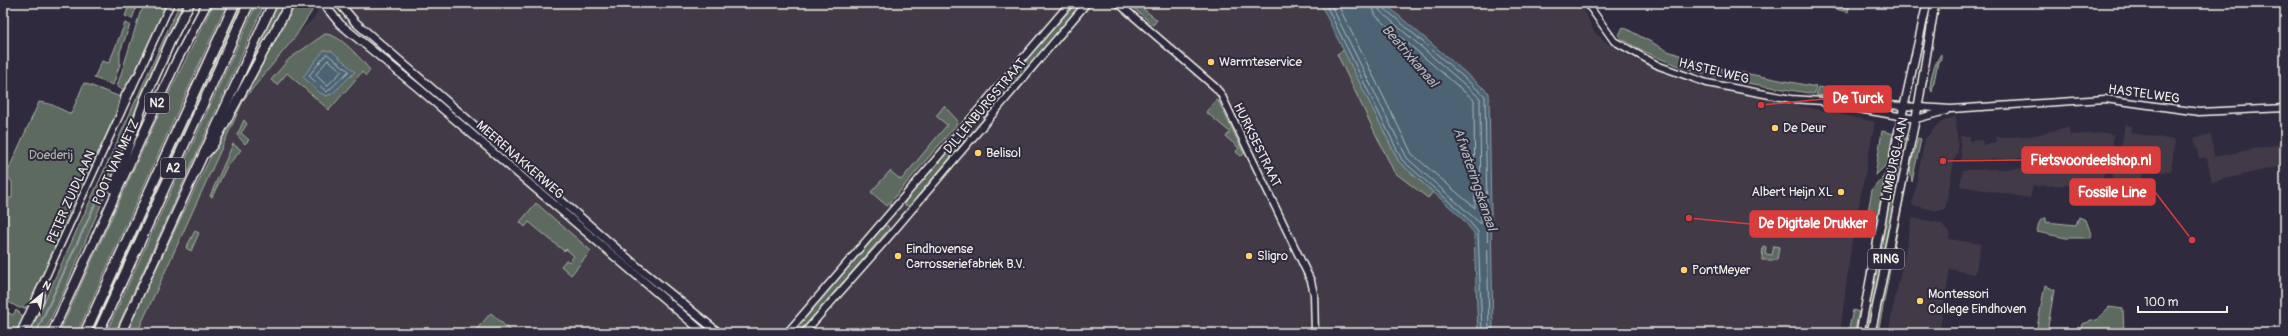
<svg xmlns="http://www.w3.org/2000/svg" width="2288" height="336" font-family="Pangolin,sans-serif">
  <rect width="100%" height="100%" fill="#2f2a3d"/>
  <filter id="ink" filterUnits="userSpaceOnUse"><feTurbulence type="fractalNoise" baseFrequency=".025" numOctaves="2"/><feDisplacementMap in="SourceGraphic" scale="8" xChannelSelector="R" yChannelSelector="G"/><feConvolveMatrix kernelMatrix="1 2 1 2 8 2 1 2 1" color-interpolation-filters="sRGB"/></filter>
  <g filter="url(#ink)">
    <!-- built -->
    <g fill="#433b47">
      <path d="M321 3H1581L1594 32 1607 43 1640 62 1684 81 1875 122 1852 240 1840 333H135L243 95 286 45 314 18Z"/>
      <path d="M1956 116 1958 151 1955 157 1945 209 1938 211 1912 205 1925 139 1938 124Z"/>
      <path d="M2125 124 2132 126 2131 133 2175 140 2171 172 2143 171 2141 185 2112 180 2114 167H2118Z"/>
      <path d="M2068 127 2070 135 2105 133 2114 135 2111 155 1961 160 1960 136H1970V141L1982 140 1983 145 1997 143 1996 137 2031 136Z"/>
      <path d="M2211 134 2214 157 2285 143V165L2212 182 2207 158H2199L2194 138Z"/>
      <path d="M2104 166 2103 184 2033 186 2030 198 1960 186 1963 170Z"/>
      <path d="M1912 218 1941 223 1950 233 1949 239 1981 244 1975 274 1950 269 1939 333H1888Z"/>
    </g>
    <!-- green -->
    <g fill="#5c6b61" stroke="#a8aea4">
      <path d="M130 3H138L132 19 125 16Z"/>
      <path d="M153 3H168L126 90 117 87 140 13 144 7Z"/>
      <path d="M180 3H188L64 291 44 333H30Z"/>
      <path d="M214 3H227L77 333H59L165 101Z"/>
      <path d="M239 3H245L94 333H88Z"/>
      <path d="M257 3H265L115 333H106Z"/>
      <path d="M276 3H285L250 75 219 125Z"/>
      <path d="M297 3H308L312 11 295 37 244 99 137 333H125L225 127Z"/>
      <path d="M1076 3H1083L985 118 979 114Z"/>
      <path d="M1128 3H1136L1157 20 1153 25Z"/>
      <path d="M1810 3H1850L1848 12Z"/>
      <path d="M125 23 130 25 120 52V64L113 85 94 78 102 61 109 63Z"/>
      <path d="M1623 27 1668 51 1713 67 1816 87 1814 94C1744 82 1684 77 1622 39L1619 35Z"/>
      <path d="M325 34C340 34 361 59 370 70L366 76 362 72 329 110 287 73 277 85 271 80 289 59Z"/>
      <path d="M1344 50 1399 162 1433 192 1428 198 1394 172 1337 54Z"/>
      <path d="M1941 54V59L1938 62 1932 92C1927 84 1935 62 1941 54Z"/>
      <path d="M84 83 123 98 29 308H19L3 299V198H12V182L6 175 39 102 50 104 71 114Z"/>
      <path d="M1818 87 1838 91 1837 94 1862 98 1863 93H1868L1872 100 1816 95Z"/>
      <path d="M1216 100 1219 102 1244 154 1241 156 1236 152 1239 148 1226 137 1230 132 1206 112Z"/>
      <path d="M944 106 958 121 956 125 887 206 871 192 890 171 901 180 947 125 936 116Z"/>
      <path d="M244 120 247 124 241 133 249 140 245 144 237 135Z"/>
      <path d="M1882 131 1895 134 1892 137 1888 163 1875 176Z"/>
      <path d="M964 132 969 136 909 206 905 205 906 199Z"/>
      <path d="M1902 135 1906 136 1899 162 1897 188 1868 333H1864Z"/>
      <path d="M1918 138 1921 139 1912 182 1910 168Z"/>
      <path d="M233 144 241 150 227 166 212 197 210 196Z"/>
      <path d="M1886 173 1875 230 1868 229 1864 233 1872 190Z"/>
      <path d="M1906 185 1878 333H1874L1905 187Z"/>
      <path d="M536 203 591 251 571 275 561 266 566 260 569 262 574 256 566 249 564 251 529 222 525 227 520 222Z"/>
      <path d="M2079 217 2086 220 2092 236 2091 238H2066L2037 232C2038 226 2039 218 2046 218V222L2076 225Z"/>
      <path d="M885 225 888 226 889 229 799 333H792Z"/>
      <path d="M195 231 199 233 191 251 186 248Z"/>
      <path d="M1763 246 1766 247 1765 254 1772 255 1774 246 1779 247 1777 260H1762Z"/>
      <path d="M2045 285 2054 290 2047 333H2036Z"/>
      <path d="M2109 307 2123 309 2124 333H2080L2082 324 2098 319Z"/>
      <path d="M3 310 13 315 16 310 20 313 24 319 18 333H3Z"/>
      <path d="M1853 310 1859 312 1854 333H1848Z"/>
      <path d="M491 313 513 333H473Z"/>
    </g>
    <!-- water -->
    <g fill="#4b6473" stroke="#8f9ca2">
      <path d="M1320 3H1384L1489 93 1493 333H1478L1474 233 1460 216 1399 162Z"/>
      <path d="M324 50 332 51 355 72 332 94 326 96 320 93 303 77Z"/>
    </g>
    <g fill="none" stroke-linecap="round" stroke-linejoin="round">
      <!-- shore -->
      <g stroke="#b0b9b9" stroke-width="1">
        <path d="M1325 3 1402 160 1463 214 1478 232 1482 333"/>
        <path d="M1330 3 1407 158 1481 224 1480 98 1380 11 1377 3"/>
        <path d="M1337 3 1412 154 1475 208 1474 100 1376 16 1371 3"/>
        <path d="M1382 3 1384 8 1485 96 1489 333"/>
        <path d="M327 54 349 71 327 92 309 76Z"/>
        <path d="M328 60 342 71 327 86 316 75Z"/>
      </g>
      <!-- stream -->
      <path stroke="#8f9ca2" stroke-width="2" d="M36 333 114 163"/>
      <defs>
        <g id="tertiary">
          <path d="M1118 3 1215 87 1221 94 1311 281 1314 294 1315 333"/>
          <path d="M1587 3 1614 41 1659 66 1707 83 1791 99 1951 109 2105 99 2199 112 2285 108"/>
          <path d="M1824 103 1916 119 1946 111"/>
          <path d="M120 114 125 95 136 77"/>
          <path d="M28 326 40 300 41 292"/>
          <path d="M20 333 171 3"/>
          <path d="M787 333 1070 3"/>
          <path d="M804 333 887 239 1087 3"/>
        </g>
        <g id="secondary">
          <path d="M323 3 340 24 417 87 704 333"/>
          <path d="M339 3 355 22 639 268 719 333"/>
        </g>
        <g id="primary">
          <path d="M1860 333 1899 129 1927 3"/>
          <path d="M1871 333 1918 107 1935 3"/>
        </g>
        <g id="trunk">
          <path d="M206 153 213 145 290 3"/>
          <path d="M113 189 145 99 171 40 190 3"/>
          <path d="M52 333 177 60 207 3"/>
          <path d="M121 333 273 3"/>
        </g>
        <g id="motorway">
          <path d="M85 333 235 3"/>
          <path d="M98 333 249 3"/>
        </g>
      </defs>
      <!-- tertiary casing -->
      <use href="#tertiary" stroke="#f4f1e8" stroke-width="9"/>
      <!-- secondary casing -->
      <use href="#secondary" stroke="#f4f1e8" stroke-width="10"/>
      <!-- primary casing -->
      <use href="#primary" stroke="#f4f1e8" stroke-width="10"/>
      <!-- trunk casing -->
      <use href="#trunk" stroke="#f4f1e8" stroke-width="11"/>
      <!-- motorway casing -->
      <use href="#motorway" stroke="#f4f1e8" stroke-width="12"/>
      <!-- tertiary -->
      <use href="#tertiary" stroke="#2f2a3d" stroke-width="6"/>
      <!-- secondary -->
      <use href="#secondary" stroke="#2f2a3d" stroke-width="7"/>
      <!-- primary -->
      <use href="#primary" stroke="#2f2a3d" stroke-width="7"/>
      <!-- trunk -->
      <use href="#trunk" stroke="#2f2a3d" stroke-width="8"/>
      <!-- motorway -->
      <use href="#motorway" stroke="#2f2a3d" stroke-width="9"/>
    </g>
  </g>
  <!-- markers -->
  <g fill="#ffd166" stroke="#2f2a3d" stroke-width="1.5">
    <circle cx="1211" cy="62" r="4"/>
    <circle cx="1775" cy="128" r="4"/>
    <circle cx="978" cy="153" r="4"/>
    <circle cx="1841" cy="192" r="4"/>
    <circle cx="898" cy="256" r="4"/>
    <circle cx="1249" cy="256" r="4"/>
    <circle cx="1684" cy="270" r="4"/>
    <circle cx="1920" cy="301" r="4"/>
  </g>
  <g text-anchor="middle" dominant-baseline="central" stroke-width="4" stroke-linejoin="round" paint-order="stroke">
    <!-- shield labels -->
    <g fill="#2f2a3d" stroke="#b9b5b5" stroke-width="1">
      <rect x="145" y="93" width="24" height="20" rx="3"/>
      <rect x="161" y="158" width="24" height="20" rx="3"/>
      <rect x="1868" y="249" width="36" height="20" rx="3"/>
    </g>
    <g font-size="12" font-weight="bold" fill="#f4f1e8">
      <text x="157" y="103">N2</text>
      <text x="173" y="168">A2</text>
      <text x="1886" y="259">RING</text>
    </g>
    <!-- poi labels -->
    <g font-size="13" fill="#f4f1e8" stroke="#2f2a3d" text-anchor="start">
      <text x="1219" y="62">Warmteservice</text>
      <text x="1783" y="128">De Deur</text>
      <text x="986" y="153">Belisol</text>
      <text x="1833" y="192" text-anchor="end">Albert Heijn XL</text>
      <text x="906" y="249">Eindhovense<tspan x="906" dy="15">Carrosseriefabriek B.V.</tspan></text>
      <text x="1257" y="256">Sligro</text>
      <text x="1692" y="270">PontMeyer</text>
      <text x="1928" y="294">Montessori<tspan x="1928" dy="15">College Eindhoven</tspan></text>
    </g>
    <!-- street labels -->
    <g font-size="13" fill="#f4f1e8" stroke="#2f2a3d">
      <text transform="translate(1714 71) rotate(14)">HASTELWEG</text>
      <text transform="translate(2144 94) rotate(8)">HASTELWEG</text>
      <text transform="translate(985 106) rotate(-50)">DILLENBURGSTRAAT</text>
      <text transform="translate(1257 145) rotate(64)">HURKSESTRAAT</text>
      <text transform="translate(1895 159) rotate(-78)">LIMBURGLAAN</text>
      <text transform="translate(520 160) rotate(41)">MEERENAKKERWEG</text>
      <text transform="translate(116 162) rotate(-65)">POOT VAN METZ</text>
      <text transform="translate(71 197) rotate(-66)">PETER ZUIDLAAN</text>
    </g>
    <!-- park labels -->
    <g font-size="13" fill="#b0b5ab" stroke="#2f2a3d">
      <text x="51" y="155">Doederij</text>
    </g>
    <!-- water labels -->
    <g font-size="14" font-style="italic" fill="#b0b9b9" stroke="#2f2a3d">
      <text transform="translate(1410 56) rotate(49)">Beatrixkanaal</text>
      <text transform="translate(1475 179) rotate(71)">Afwateringskanaal</text>
    </g>
  </g>
  <!-- callouts -->
  <path fill="none" stroke="#d93c3b" stroke-width="1.5" d="M1761 105L1824 99M1943 161L2022 160M2192 240L2155 192M1689 218L1750 224"/>
  <g fill="#d93c3b" stroke="#2f2a3d" stroke-width="1.5">
    <circle cx="1761" cy="105" r="4"/>
    <circle cx="1943" cy="161" r="4"/>
    <circle cx="2192" cy="240" r="4"/>
    <circle cx="1689" cy="218" r="4"/>
  </g>
  <g fill="#d93c3b" stroke="#d93c3b" stroke-width="1.5">
    <rect x="1824" y="86" width="67" height="26" rx="4"/>
    <rect x="2022" y="147" width="138" height="26" rx="4"/>
    <rect x="2070" y="179" width="85" height="26" rx="4"/>
    <rect x="1750" y="211" width="125" height="26" rx="4"/>
  </g>
  <g font-size="14" text-anchor="middle" font-weight="bold" fill="#fff">
    <text x="1858" y="103">De Turck</text>
    <text x="2091" y="165">Fietsvoordeelshop.nl</text>
    <text x="2112" y="197">Fossile Line</text>
    <text x="1813" y="228">De Digitale Drukker</text>
  </g>
  <!-- margin -->
  <rect width="2288" height="336" fill="none" stroke="#2f2a3d" stroke-width="16"/>
  <rect x="8" y="8" width="2272" height="320" fill="none" stroke="#f4f1e8" stroke-width="1.5" filter="url(#ink)"/>
  <!-- north arrow -->
  <g transform="translate(42 294) rotate(29)" stroke="#2f2a3d" stroke-width="3" paint-order="stroke">
  <path d="M0-3L7 15L0 10L-7 15Z" fill="#f4f1e8"/>
  <text y="-6" font-size="11" font-weight="bold" text-anchor="middle" fill="#f4f1e8">N</text>
  </g>
  <!-- scale -->
  <path d="M2138 306v6h89v-6" fill="none" stroke="#f4f1e8" stroke-width="2"/>
  <text x="2144" y="306" font-size="12" fill="#f4f1e8" stroke="#2f2a3d" stroke-width="3" paint-order="stroke">100 m</text>
</svg>
